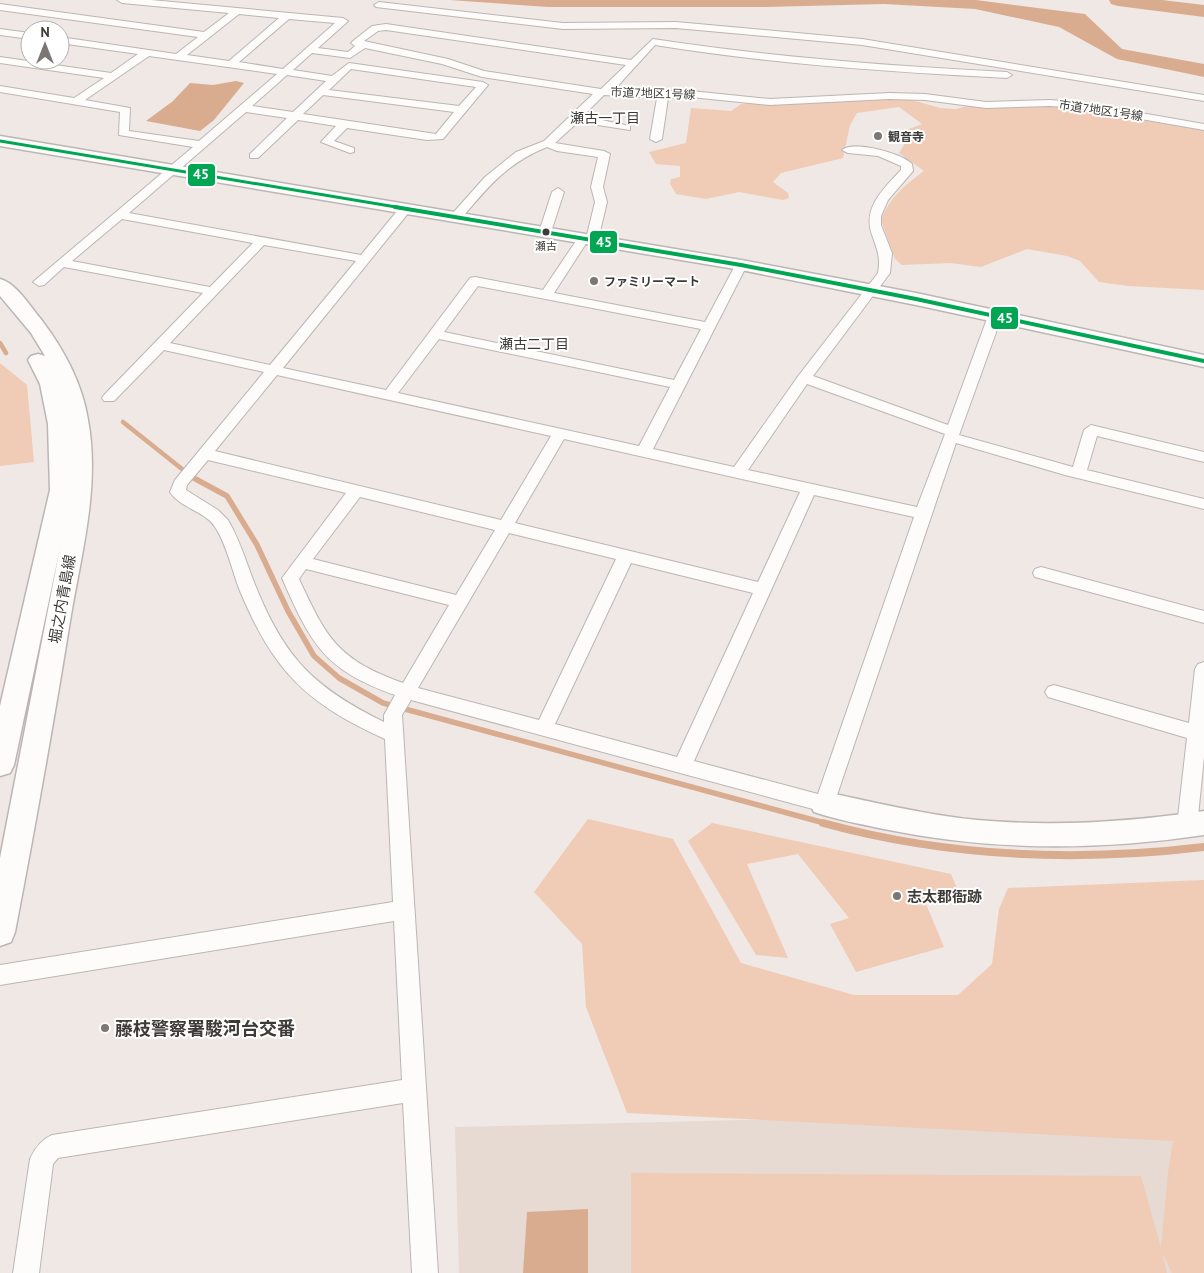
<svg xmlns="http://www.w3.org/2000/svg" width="1204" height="1273" font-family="'PT Sans','Noto Sans JP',sans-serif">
  <rect width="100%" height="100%" fill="#efe8e5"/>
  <!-- built -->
  <path fill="#e7dad3" d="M1204 1109V1273H459L455 1127Z"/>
  <!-- green -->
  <g fill="#f0cbb6">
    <path d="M905 98 940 108 956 109 971 105H1046L1204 130V290L1129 286 1099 282 1080 261 1067 256 1027 249 981 267 950 263 902 265 895 259 881 220C889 198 905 185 924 171L899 153 904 145 900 137 904 131 922 124 899 107 857 113 850 125 843 158 781 173 773 182 788 193 789 198 783 200 739 192 706 199 676 194 670 184 671 179 680 177V166L656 164 649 152 686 143 691 108 731 111 741 104Z"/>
    <path d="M0 363 27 385 34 462 0 466Z"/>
    <path d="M588 819 673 839 741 963 854 995H958L992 964 999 909 1008 888 1204 880V1273H1172L1162 1253 1167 1273H631V1173L1141 1176 1161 1248 1168 1172 1173 1141 627 1113 586 1007 582 944 534 892Z"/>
    <path d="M712 823 951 874 959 893 926 904 944 947 856 972 830 924 849 918 798 854 747 864 788 958 756 955 688 841Z"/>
  </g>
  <!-- water -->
  <g fill="#d9ac90">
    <path d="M450 0H976L1085 14 1122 49 1204 64V77L1117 59 1059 27 975 9 884 4 766 7H548Z"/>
    <path d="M236 81 244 83 214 120 200 131 146 121 173 101 190 83 213 85Z"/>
    <path d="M588 1209V1273H523L527 1212Z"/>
  </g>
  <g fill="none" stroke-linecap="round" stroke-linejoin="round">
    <!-- stream-far2 -->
    <g stroke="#d9ac90" stroke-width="4.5">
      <path d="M0 343 6 353"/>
      <path d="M123 422 192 477"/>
    </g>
    <!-- stream-far1 -->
    <path stroke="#d9ac90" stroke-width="5.5" d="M190 476 227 496 257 545 288 611 314 656 339 678 383 703 828 824"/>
    <!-- stream -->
    <path stroke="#d9ac90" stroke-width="8" d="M823 823C947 857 1078 862 1204 847"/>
    <!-- river -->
    <path fill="#d9ac90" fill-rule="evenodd" d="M1109 0H1162L1204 5V17L1118 6 1111 4Z"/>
    <defs>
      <g id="street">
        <path d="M117 0H151L343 18 348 21 346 23 318 48 348 52 355 46 351 43 353 41 372 26 386 24 631 60 653 39C770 57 888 66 1007 72L1012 75 1007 78C889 72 772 64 655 45L614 90 691 91 770 99 889 93 925 94 986 102 1050 100 1078 102 1204 124V130L1078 108 1050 106 986 108 925 100 889 99 770 105 691 97 668 98 662 139 656 142 650 139 657 98 604 95 583 116 630 126V130L578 122 555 143 604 151 610 154 603 187 607 202 598 240 592 244 587 242 554 293 705 322 737 262H745L747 265 653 449 734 467 799 375 878 273C881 257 877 249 872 235 862 208 884 188 901 170V166L878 156 848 153 842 150C853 140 902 153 912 164L913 171 888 200 881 216V225L892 253 890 273 813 376 948 425 988 316 990 313H1000L1002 316 959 435 1073 467 1084 430 1091 425 1204 452V462L1097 436 1087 470 1204 499V509L1065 475 956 443 834 804 831 810 824 812 411 700 402 715 438 1273H412L403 1103 58 1158 53 1164 39 1273H13L30 1159C35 1148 41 1140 52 1135L402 1080 394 921 0 985V965L393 902 385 739C306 703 274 672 240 591 232 571 227 545 215 527 205 511 180 508 170 492L175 480 264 372 164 350 114 401H104L102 398 104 395 203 293 64 267 44 285 39 286 33 282 193 147 119 135 120 112 0 92V86L74 98 104 78 0 63V57L111 73 138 54 60 43V37L176 54 198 37 0 10V4L204 32 229 13 122 3ZM239 14 279 18 229 61 187 55ZM289 19 335 23 283 69 239 62ZM386 30 626 65 601 89 484 71 448 59 364 41 378 31ZM365 48 442 64 482 77 593 94 544 141 516 152 485 177 452 214 450 217 452 220H460C488 187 507 163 547 147L557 151 598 157 591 187 595 202 587 235H580L543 290 475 277 470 278 386 390 283 368 410 211V205H402L361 255 129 213 246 112 287 118 250 154V158H258L298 120 336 126 321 142 350 153 354 152V148L334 141 347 128 427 140 443 139 488 85 483 82 349 63 332 76 293 70 312 53 350 58ZM149 56 277 74 199 141 129 131 130 108 85 100ZM351 69 476 87 459 106 329 90ZM287 75 326 81 293 112 252 106ZM323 95 454 112 436 134 303 114ZM122 219 253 243 210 287 72 261ZM264 245 356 261 270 365 170 343ZM478 286 701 329 674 380 444 332ZM439 339 670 387 639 446 398 393ZM277 375 551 436 501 520 215 451ZM807 384 945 434 917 507 748 470ZM564 439 800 492 758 582 515 523ZM208 460 346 493 282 578C311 644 324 670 395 695L384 715V722C315 688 285 659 256 587 247 565 240 540 228 520L218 510 186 490 187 485ZM814 495 914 517 818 794 694 761ZM360 497 495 530 456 595 313 559ZM509 533 616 559 539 720 418 688ZM631 563 753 593 677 757 555 724ZM306 569 449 605 403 683C337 659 327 639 299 579Z"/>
        <path d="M379 2 563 23 676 22 862 39 1204 95V101L862 45 676 28 563 29 376 7 374 5Z"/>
        <path d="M0 29 30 33V39L0 35Z"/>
        <path d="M558 188 564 192 551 232 545 236 541 235 539 232 552 192Z"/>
        <path d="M1041 567 1204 611V623L1035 577 1033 573 1035 569Z"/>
        <path d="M1204 662V757L1197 826 1194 832 1187 834 1180 832 1177 826 1187 738 1048 697 1045 692 1048 687 1054 685 1189 723 1195 669 1198 664Z"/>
      </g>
      <g id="secondary">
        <path d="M0 136 741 260 916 293 1204 355V367L916 305 741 270 0 146Z"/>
        <path d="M0 279C16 283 30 306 40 318 63 348 82 382 88 420 100 485 82 551 71 615 54 721 35 827 15 932L11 942 0 946V858L60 548 14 765 10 773 0 776V706L50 490 48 424 40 384 28 360 31 356 38 354 45 356 31 333 0 296Z"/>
        <path d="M824 792C875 802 925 815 977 820 1053 827 1129 822 1204 811V835C1096 851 991 851 884 829 861 824 837 820 814 812L810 804 814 796Z"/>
      </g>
    </defs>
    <!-- street casing -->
    <use href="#street" stroke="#bbb6b4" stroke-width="2"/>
    <!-- secondary casing -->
    <use href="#secondary" stroke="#bbb6b4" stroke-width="3"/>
    <!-- street -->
    <use href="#street" fill="#fdfcfb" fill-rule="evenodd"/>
    <!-- secondary -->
    <use href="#secondary" fill="#fdfcfb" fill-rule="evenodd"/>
    <defs>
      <path id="bus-1-far1" d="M0 141 402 208"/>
      <path id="bus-1" d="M395 207 741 265 916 299 1204 361"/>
    </defs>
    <!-- bus-1-far1 casing -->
    <use href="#bus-1-far1" stroke="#fff" stroke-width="5.5"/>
    <!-- bus-1 casing -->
    <use href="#bus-1" stroke="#fff" stroke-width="7"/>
    <!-- bus-1-far1 -->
    <use href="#bus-1-far1" stroke="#00a651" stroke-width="3"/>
    <!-- bus-1 -->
    <use href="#bus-1" stroke="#00a651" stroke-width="4"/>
  </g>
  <!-- markers -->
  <g fill="#7c7774" stroke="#fff" stroke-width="2">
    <circle cx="878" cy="136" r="5"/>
    <circle cx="594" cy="281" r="5"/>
    <circle cx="897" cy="896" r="5"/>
    <circle cx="105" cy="1028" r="5"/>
  </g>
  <circle fill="#3e3a37" stroke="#fff" stroke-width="2" cx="546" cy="232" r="4.5"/>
  <g text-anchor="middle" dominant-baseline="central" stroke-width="4" stroke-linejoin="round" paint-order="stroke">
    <!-- far-bus labels -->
    <g font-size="11" fill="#3e3a37" stroke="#fff">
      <text x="546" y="246">瀬古</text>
    </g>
    <!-- far-street labels -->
    <g font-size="12" fill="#3e3a37" stroke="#fff">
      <text transform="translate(653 93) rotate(2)">市道7地区1号線</text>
      <text transform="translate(1101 110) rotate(8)">市道7地区1号線</text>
    </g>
    <!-- far-poi labels -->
    <g font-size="12" font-weight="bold" fill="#3e3a37" stroke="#fff" text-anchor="start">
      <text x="888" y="136">観音寺</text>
      <text x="604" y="281">ファミリーマート</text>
    </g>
    <!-- far-neighbourhood labels -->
    <g font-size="14" fill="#3e3a37" stroke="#fff">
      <text x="605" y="118">瀬古一丁目</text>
      <text x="534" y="344">瀬古二丁目</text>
    </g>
    <!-- street labels -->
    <g font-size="15" fill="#3e3a37" stroke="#fff">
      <text transform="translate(62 599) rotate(-80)">堀之内青島線</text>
    </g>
    <!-- poi labels -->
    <g font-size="15" font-weight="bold" fill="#3e3a37" stroke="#fff" text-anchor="start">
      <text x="907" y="896">志太郡衙跡</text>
    </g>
    <!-- near-poi labels -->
    <g font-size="18" font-weight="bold" fill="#3e3a37" stroke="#fff" text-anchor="start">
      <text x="115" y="1028">藤枝警察署駿河台交番</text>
    </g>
  </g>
  <g stroke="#fff" stroke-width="2">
    <rect x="187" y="163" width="29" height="24" rx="5" fill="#00a651"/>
    <rect x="589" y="230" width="29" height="24" rx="5" fill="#00a651"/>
    <rect x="990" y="306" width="29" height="24" rx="5" fill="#00a651"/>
  </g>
  <g font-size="14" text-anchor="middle" font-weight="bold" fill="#fff">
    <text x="201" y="179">45</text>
    <text x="604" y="247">45</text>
    <text x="1005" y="323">45</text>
  </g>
  <!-- north arrow -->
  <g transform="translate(45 45)"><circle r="24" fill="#ffffff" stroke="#b2b0af"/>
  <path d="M0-4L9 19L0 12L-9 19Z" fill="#7c7774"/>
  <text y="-8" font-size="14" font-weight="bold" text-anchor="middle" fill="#3e3a37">N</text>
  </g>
</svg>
